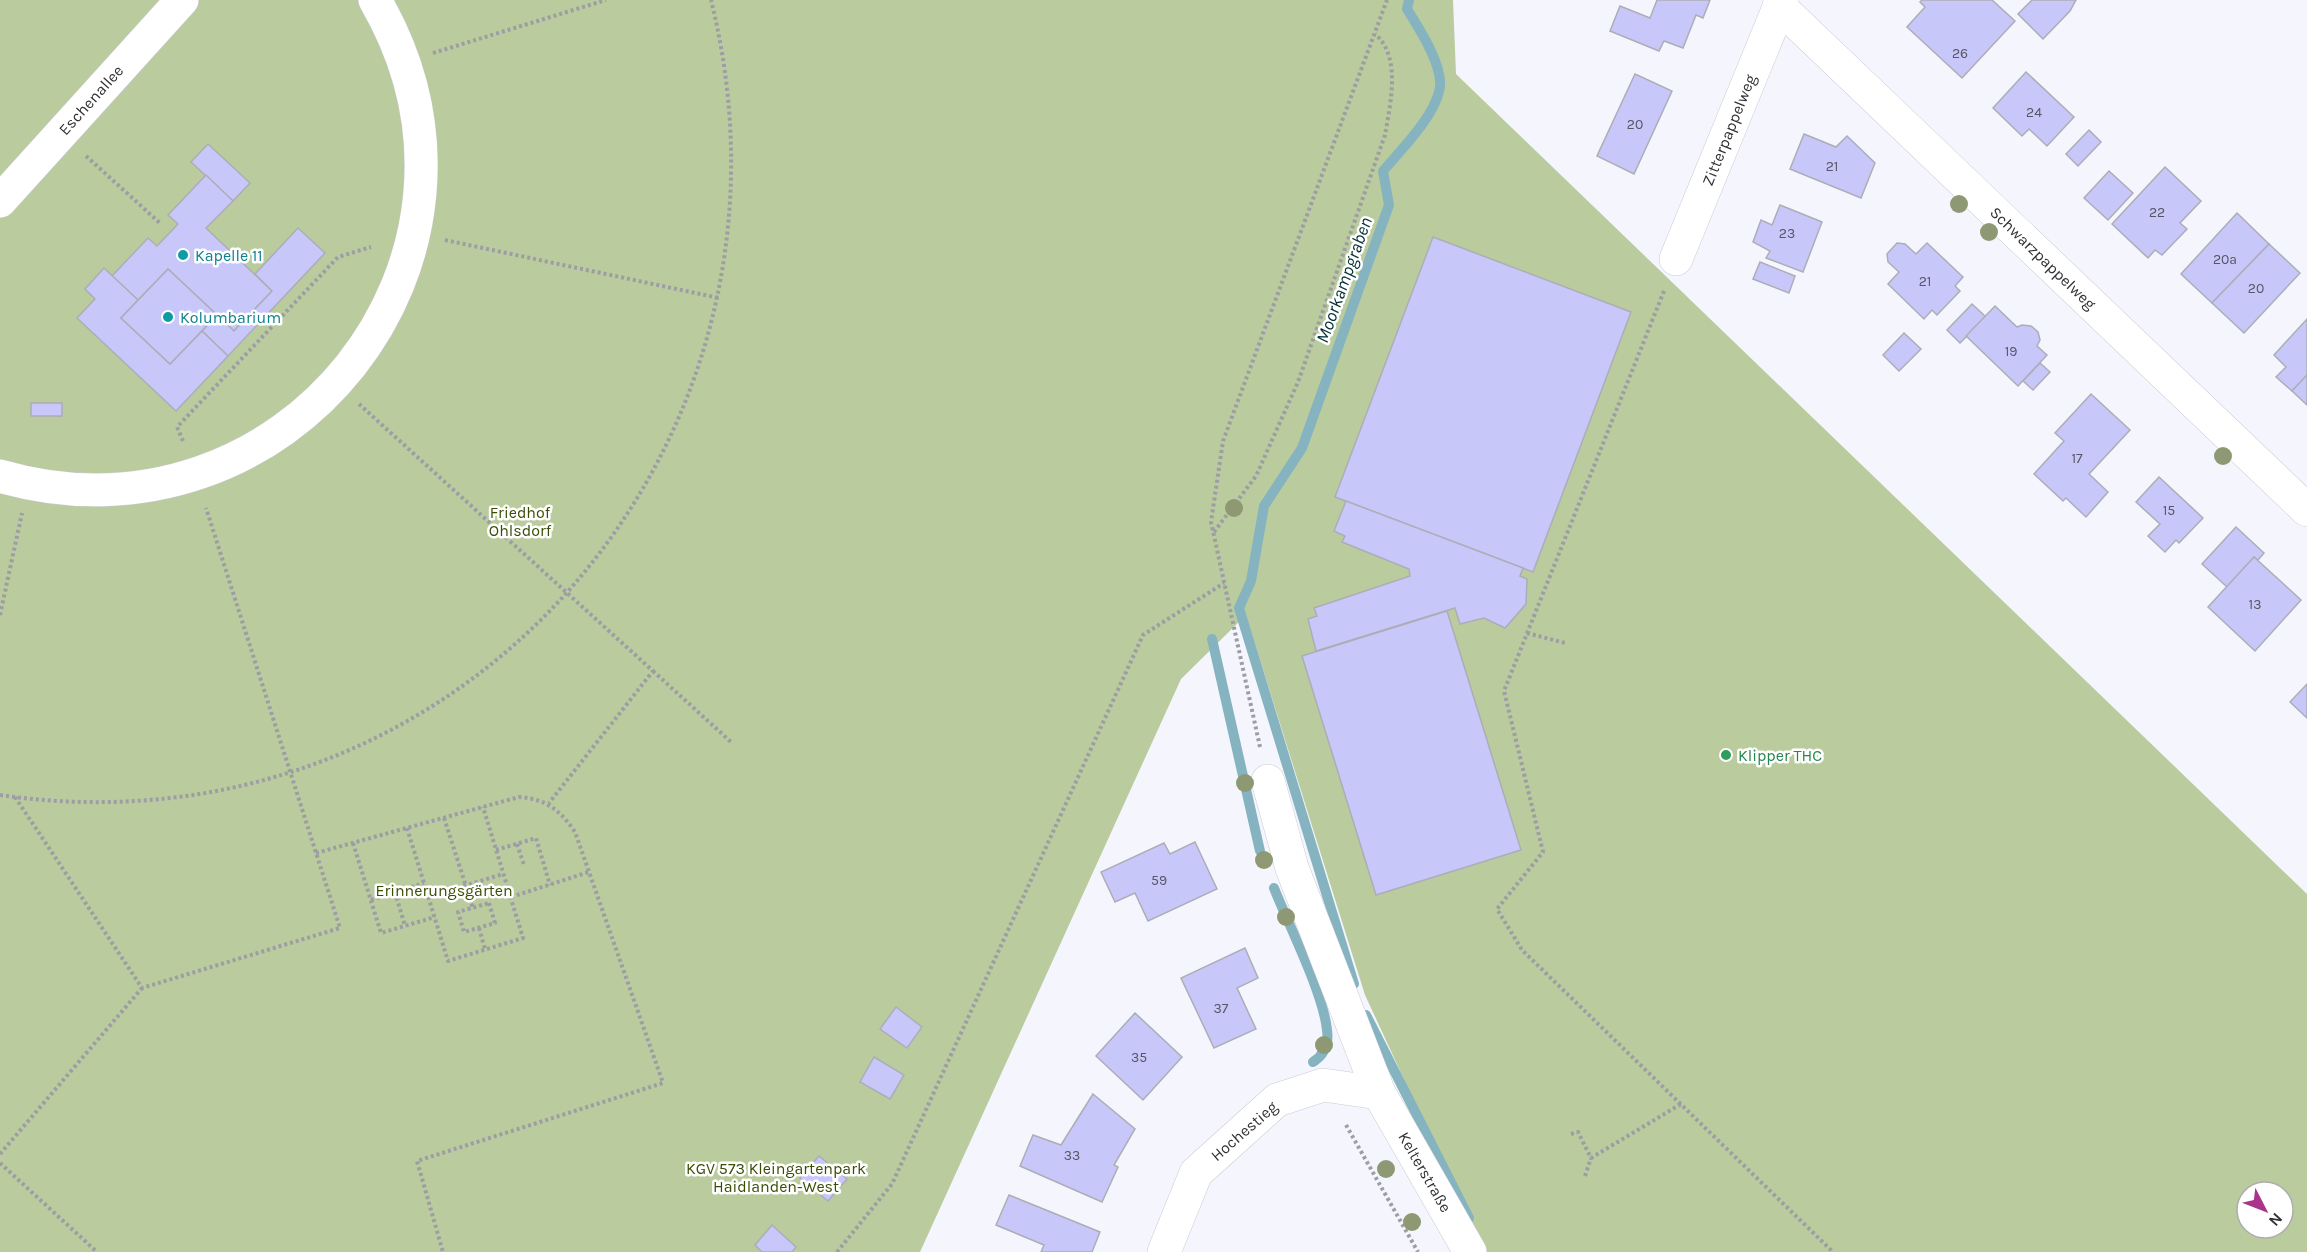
<svg xmlns="http://www.w3.org/2000/svg" width="2307" height="1252" font-family="Karla,sans-serif">
  <rect width="100%" height="100%" fill="#f5f5fe"/>
  <!-- green -->
  <path fill="#bacb9d" fill-rule="evenodd" d="M0 0H1453L1456 74 2307 894V1252H1484L1365 995 1246 615 1181 679 920 1252H0ZM2247 1192H2283V1228H2247Z"/>
  <g fill="none" stroke-linecap="round" stroke-linejoin="round">
    <!-- stream -->
    <g stroke="#85b4c0" stroke-width="10">
      <path d="M1212 639 1260 851"/>
      <path d="M1274 888C1289 926 1323 992 1327 1030 1329 1044 1324 1055 1313 1062"/>
      <path d="M1354 984 1239 608 1251 581 1264 506 1302 448 1389 205 1383 171C1401 150 1437 114 1440 86 1442 63 1418 27 1407 9L1409 0"/>
      <path d="M1366 1015 1469 1218"/>
    </g>
  </g>
  <!-- building -->
  <g fill="#c8c7f9" stroke="#adadb8" stroke-width="1.5">
    <path d="M1657 0H1710L1703 18 1696 15 1683 48 1664 41 1659 51 1610 31 1620 6 1650 18Z"/>
    <path d="M1922 0H1992L2015 21 1962 78 1907 27 1925 7 1920 2Z"/>
    <path d="M2032 0H2076L2070 11 2043 39 2018 14Z"/>
    <path d="M2026 72 2074 117 2047 146 2029 129 2022 136 1993 108Z"/>
    <path d="M1635 74 1672 91 1634 174 1597 156Z"/>
    <path d="M2089 130 2101 142 2078 166 2066 154Z"/>
    <path d="M1804 134 1836 147 1847 136 1875 163 1861 198 1790 169Z"/>
    <path d="M208 144 250 183 233 201 191 162Z"/>
    <path d="M2165 167 2201 201 2180 223 2187 229 2162 255 2155 250 2148 258 2112 224Z"/>
    <path d="M2109 171 2133 193 2108 220 2084 198Z"/>
    <path d="M206 175 233 201 206 228 272 291 234 331 168 269 138 300 112 276 148 238 157 246 178 224 168 215Z"/>
    <path d="M1780 205 1822 222 1803 272 1766 258 1770 251 1753 242 1761 220 1772 225Z"/>
    <path d="M2237 213 2269 244 2212 303 2181 274Z"/>
    <path d="M298 228 325 253 228 356 202 331 217 315 234 331 272 291 255 274Z"/>
    <path d="M1433 237 1631 312 1533 572 1335 497Z"/>
    <path d="M1897 243 1905 244 1916 254 1927 243 1963 277 1955 286 1960 291 1937 315 1932 310 1924 319 1888 284 1899 272 1888 262 1887 254Z"/>
    <path d="M2269 244 2300 273 2244 333 2212 303Z"/>
    <path d="M1760 262 1795 276 1789 293 1753 279Z"/>
    <path d="M104 268 138 300 121 318 170 364 202 331 228 356 176 411 77 318 95 299 85 289Z"/>
    <path d="M168 269 217 315 170 364 121 318Z"/>
    <path d="M1972 304 1986 317 1960 343 1947 330Z"/>
    <path d="M1995 306 2017 327 2022 325 2031 326 2038 332 2040 340 2037 346 2047 355 2018 386 1966 336Z"/>
    <path d="M2307 319V375L2292 391 2276 377 2286 367 2274 355Z"/>
    <path d="M1904 333 1921 349 1899 371 1883 355Z"/>
    <path d="M2040 363 2050 372 2033 390 2023 381Z"/>
    <path d="M2307 375V405L2292 391Z"/>
    <path d="M2091 394 2130 430 2089 474 2108 492 2086 517 2066 498 2063 501 2034 474 2064 441 2055 433Z"/>
    <rect x="31" y="403" width="31" height="13"/>
    <path d="M2159 477 2203 518 2179 543 2176 540 2165 552 2148 536 2160 524 2136 502Z"/>
    <path d="M1346 501 1523 568 1520 576 1527 579 1526 604 1505 628 1484 618 1460 624 1455 608 1316 651 1308 619 1317 616 1314 608 1410 576 1409 569 1342 542 1345 536 1334 531Z"/>
    <path d="M2236 527 2264 553 2258 560 2254 557 2227 587 2202 564Z"/>
    <path d="M2254 557 2301 600 2255 651 2208 607Z"/>
    <path d="M1447 611 1521 850 1376 895 1302 656Z"/>
    <path d="M2307 684V718L2290 702Z"/>
    <path d="M1195 842 1217 889 1148 921 1135 893 1115 902 1101 872 1164 843 1170 854Z"/>
    <path d="M1245 948 1258 978 1237 988 1256 1029 1214 1048 1181 978Z"/>
    <path d="M896 1007 922 1027 907 1048 880 1029Z"/>
    <path d="M1135 1013 1182 1057 1143 1100 1096 1056Z"/>
    <path d="M874 1057 904 1075 890 1099 860 1082Z"/>
    <path d="M1093 1094 1135 1129 1114 1165 1118 1167 1102 1202 1020 1166 1033 1135 1061 1145Z"/>
    <path d="M819 1156 847 1179 828 1201 800 1178Z"/>
    <path d="M1009 1195 1100 1232 1092 1252H1041L1044 1245 996 1225Z"/>
    <path d="M772 1225 796 1247 792 1252H762L755 1245Z"/>
  </g>
  <g fill="none" stroke-linecap="round" stroke-linejoin="round">
    <defs>
      <g id="minor">
        <path d="M1779 6 2307 510"/>
        <path d="M0 201 182 0"/>
        <path d="M1676 259 1782 0"/>
        <path d="M0 476C285 558 525 258 375 0"/>
        <path d="M1268 781 1292 868 1379 1093 1470 1252"/>
        <path d="M1164 1252 1196 1173 1277 1100 1323 1085 1379 1093"/>
      </g>
    </defs>
    <!-- minor casing -->
    <use href="#minor" stroke="#cbcbd6" stroke-width="34"/>
    <!-- path -->
    <g stroke="#9d9da4" stroke-width="4" stroke-dasharray="3 3" stroke-linecap="butt">
      <path d="M433 53 606 0"/>
      <path d="M86 156 161 224"/>
      <path d="M445 240 719 298"/>
      <path d="M1664 291 1504 691 1543 852 1497 909 1522 950 1833 1252"/>
      <path d="M359 404 653 671 549 803"/>
      <path d="M183 441 177 427 338 257 371 247"/>
      <path d="M1214 532 1256 476 1298 382 1385 135C1390 105 1402 57 1375 34"/>
      <path d="M0 615 22 513"/>
      <path d="M1527 633 1565 643"/>
      <path d="M653 671 731 742"/>
      <path d="M1260 747 1211 522 1223 441 1387 0"/>
      <path d="M0 795C459 862 822 446 711 0"/>
      <path d="M15 797 142 988 340 928 206 508"/>
      <path d="M444 818 473 908"/>
      <path d="M407 828 448 961 523 938 483 807"/>
      <path d="M353 843 381 933 435 917"/>
      <path d="M517 844 524 865"/>
      <path d="M496 850 536 838 550 885"/>
      <path d="M316 853 519 797C546 799 560 810 575 832L663 1083 417 1161 443 1252"/>
      <path d="M395 892 405 926"/>
      <path d="M429 897 503 874"/>
      <path d="M511 897 589 872"/>
      <path d="M371 900 424 883"/>
      <path d="M489 903 495 923 464 932 458 912Z"/>
      <path d="M479 928 485 949"/>
      <path d="M1346 1125 1418 1252"/>
      <path d="M1571 1134 1578 1132 1591 1158 1681 1104"/>
      <path d="M0 1154 142 988"/>
      <path d="M0 1163 97 1252"/>
      <path d="M1585 1176 1591 1158"/>
      <path d="M837 1252 892 1184 1143 635 1224 583"/>
    </g>
    <!-- minor -->
    <use href="#minor" stroke="#fff" stroke-width="33"/>
  </g>
  <!-- trees -->
  <g fill="#8e9974">
    <circle cx="1959" cy="204" r="9"/>
    <circle cx="1989" cy="232" r="9"/>
    <circle cx="2223" cy="456" r="9"/>
    <circle cx="1234" cy="508" r="9"/>
    <circle cx="1245" cy="783" r="9"/>
    <circle cx="1264" cy="860" r="9"/>
    <circle cx="1286" cy="917" r="9"/>
    <circle cx="1324" cy="1045" r="9"/>
    <circle cx="1386" cy="1169" r="9"/>
    <circle cx="1412" cy="1222" r="9"/>
  </g>
  <!-- markers -->
  <g fill="#0f9aa8" stroke="#fff" stroke-width="2">
    <circle cx="183" cy="255" r="6"/>
    <circle cx="168" cy="317" r="6"/>
  </g>
  <circle fill="#2e9e5b" stroke="#fff" stroke-width="2" cx="1726" cy="755" r="6"/>
  <g text-anchor="middle" dominant-baseline="central" stroke-width="5" stroke-linejoin="round" paint-order="stroke">
    <!-- number labels -->
    <g font-size="14" fill="#575666">
      <text x="1960" y="53">26</text>
      <text x="2034" y="112">24</text>
      <text x="1635" y="124">20</text>
      <text x="1832" y="166">21</text>
      <text x="2157" y="212">22</text>
      <text x="1787" y="233">23</text>
      <text x="2225" y="259">20a</text>
      <text x="1925" y="281">21</text>
      <text x="2256" y="288">20</text>
      <text x="2011" y="351">19</text>
      <text x="2077" y="458">17</text>
      <text x="2169" y="510">15</text>
      <text x="2255" y="604">13</text>
      <text x="1159" y="880">59</text>
      <text x="1221" y="1008">37</text>
      <text x="1139" y="1057">35</text>
      <text x="1072" y="1155">33</text>
    </g>
    <!-- street labels -->
    <g font-size="16" fill="#313135" stroke="#fff">
      <text transform="translate(91 100) rotate(-48)">Eschenallee</text>
      <text transform="translate(1729 130) rotate(-68)">Zitterpappelweg</text>
      <text transform="translate(2043 258) rotate(44)">Schwarzpappelweg</text>
      <text transform="translate(1244 1131) rotate(-41)">Hochestieg</text>
      <text transform="translate(1425 1172) rotate(60)">Kelterstraße</text>
    </g>
    <!-- culture labels -->
    <g font-size="16" fill="#0d838f" stroke="#fff" text-anchor="start">
      <text x="195" y="255">Kapelle 11</text>
      <text x="180" y="317">Kolumbarium</text>
    </g>
    <!-- park labels -->
    <g font-size="16" fill="#3a4d04" stroke="#fff">
      <text x="520" y="512">Friedhof<tspan x="520" dy="18">Ohlsdorf</tspan></text>
      <text x="444" y="890">Erinnerungsgärten</text>
      <text x="776" y="1168">KGV 573 Kleingartenpark<tspan x="776" dy="18">Haidlanden-West</tspan></text>
    </g>
    <!-- leisure labels -->
    <g font-size="16" fill="#27864d" stroke="#fff" text-anchor="start">
      <text x="1738" y="755">Klipper THC</text>
    </g>
    <!-- water labels -->
    <g font-size="18" font-style="italic" fill="#043038" stroke="#fff">
      <text transform="translate(1344 280) rotate(-70)">Moorkampgraben</text>
    </g>
  </g>
  <!-- north arrow -->
  <g transform="translate(2265 1210) rotate(132)"><circle r="28" fill="#ffffff" stroke="#adadae" stroke-width="1.5"/>
  <path d="M0-4.5L10 22L0 15L-10 22Z" fill="#aa338b"/>
  <text y="-9" font-size="16" font-weight="bold" text-anchor="middle" fill="#313135">N</text>
  </g>
</svg>
